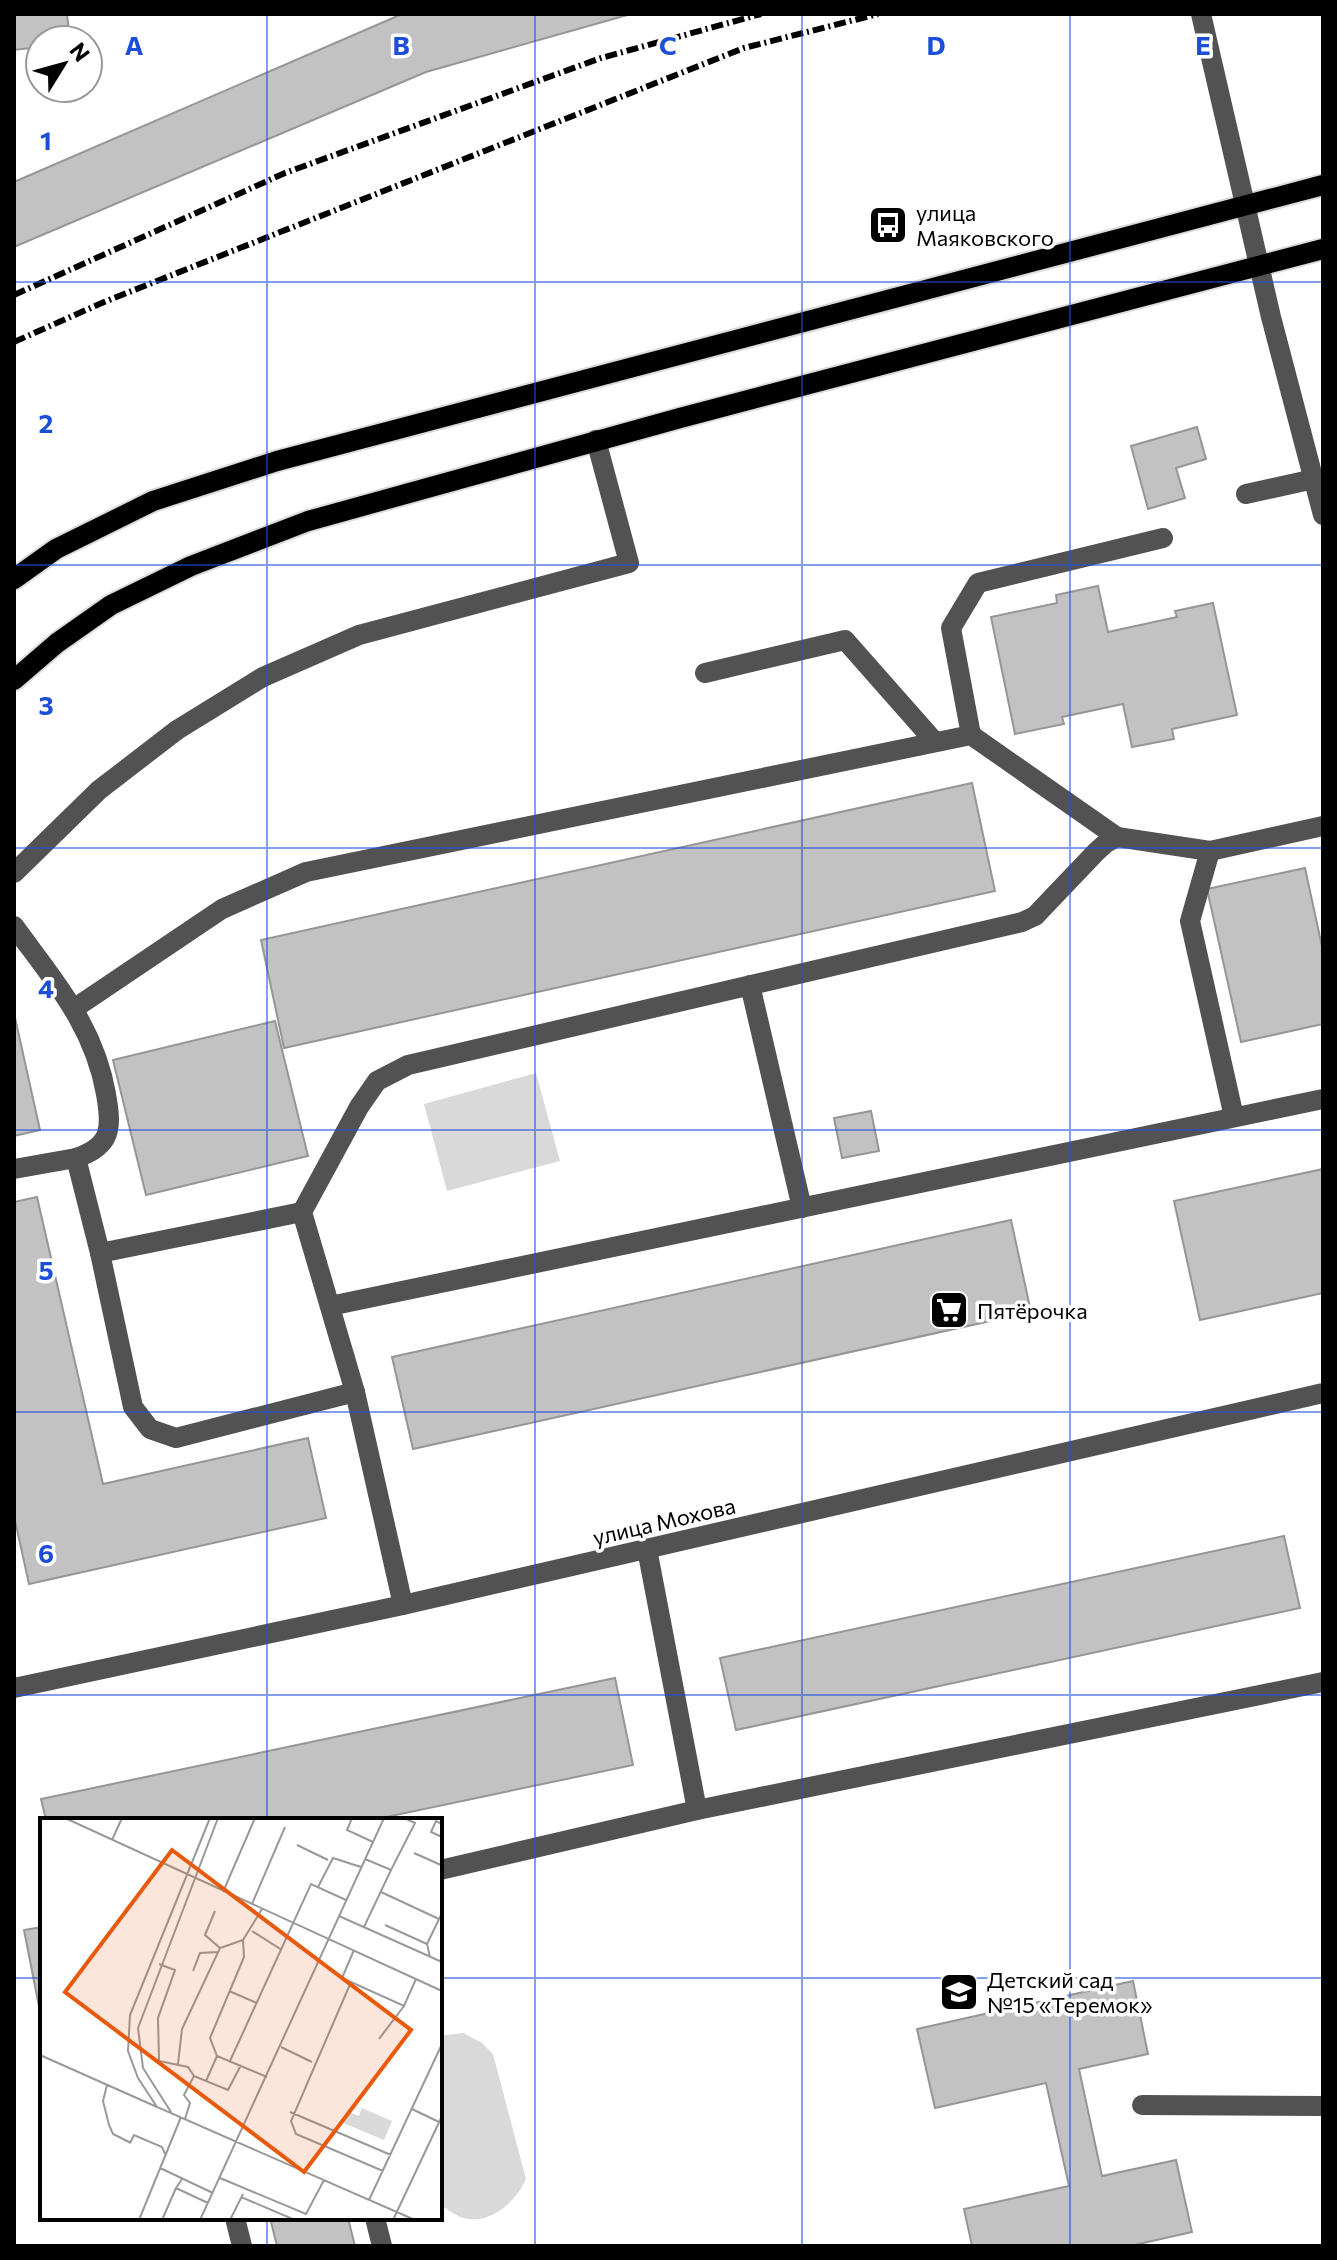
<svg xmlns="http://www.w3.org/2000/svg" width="1337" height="2260" font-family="Commissioner,sans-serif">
  <rect width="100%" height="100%" fill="#fff"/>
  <!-- green -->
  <g fill="#d9d9d9">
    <path d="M536 1073 560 1161 447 1191 424 1104Z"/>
    <path d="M463 2033 482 2043 493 2054 526 2179C516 2202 490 2225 463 2218 454 2215 447 2209 440 2204V2036Z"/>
  </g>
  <!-- building -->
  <g fill="#c2c2c2" stroke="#969696" stroke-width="2">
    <path d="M14 14H67L70 40H40V47L14 50Z"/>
    <path d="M402 14H631L426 72 14 247V182Z"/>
    <path d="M1197 427 1206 459 1176 468 1185 498 1148 509 1131 446Z"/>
    <path d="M1098 586 1108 632 1177 617 1175 611 1213 603 1237 715 1172 729 1174 739 1132 747 1123 704 1062 717 1064 724 1015 734 991 617 1057 603 1056 595Z"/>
    <path d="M972 783 995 891 284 1048 261 940Z"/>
    <path d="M1305 868 1323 951V1024L1241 1042 1207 889Z"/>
    <path d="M14 1013 40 1130 14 1136Z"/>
    <path d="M275 1021 308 1156 146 1195 113 1060Z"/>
    <path d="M871 1111 879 1151 842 1158 834 1118Z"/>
    <path d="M1323 1169V1293L1200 1320 1174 1201Z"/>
    <path d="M37 1197 103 1484 308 1438 326 1518 29 1584 14 1516V1202Z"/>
    <path d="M1011 1220 1031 1312 413 1449 392 1357Z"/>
    <path d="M1284 1536 1300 1608 736 1730 720 1658Z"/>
    <path d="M615 1678 633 1765 372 1820H46L41 1799Z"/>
    <path d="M42 1927V2022L24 1930Z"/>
    <path d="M1133 1981 1148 2054 1079 2069 1102 2176 1176 2160 1192 2232 1130 2246H972L964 2209 1069 2186 1046 2083 935 2108 917 2029Z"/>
    <path d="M270 2218H348L355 2246H277Z"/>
  </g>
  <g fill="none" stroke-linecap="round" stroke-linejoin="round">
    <defs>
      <g id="major">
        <path d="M14 579 56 549 153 501 277 461 1323 185"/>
        <path d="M14 680 57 643 111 605 191 566 308 521 680 418 1323 249"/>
      </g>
    </defs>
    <!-- major casing -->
    <use href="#major" stroke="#dbdbdb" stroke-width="24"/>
    <!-- minor -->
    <g stroke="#525252" stroke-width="20">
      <path d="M1201 14 1271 317 1323 515"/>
      <path d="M1246 494 1314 479"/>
      <path d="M705 673 845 640 935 742"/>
      <path d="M971 735 951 628 978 583 1163 538"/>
      <path d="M1210 851 1190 921 1234 1117"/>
      <path d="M14 873 99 790 177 730 263 677 359 635 629 563 596 440"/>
      <path d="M14 926C54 981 94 1025 106 1094 112 1128 112 1146 76 1158"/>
      <path d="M750 985 802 1208"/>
      <path d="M75 1008 222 909 306 872 971 735 1117 837"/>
      <path d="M14 1169 76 1158 100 1253 133 1407 150 1429 176 1438 355 1392"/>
      <path d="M100 1253 302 1212"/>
      <path d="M330 1306 1323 1099"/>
      <path d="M647 1549 697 1810"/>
      <path d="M403 1605 355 1392 302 1212 359 1107 377 1081 408 1065 1022 922 1035 916 1096 852 1106 843 1117 837 1210 851 1323 826"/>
      <path d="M14 1688 403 1605 1323 1393"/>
      <path d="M440 1870 697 1810 1323 1682"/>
      <path d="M1142 2105 1323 2106"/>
      <path d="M235 2218 242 2246"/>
      <path d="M375 2218 382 2246"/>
    </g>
    <!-- major -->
    <use href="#major" stroke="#000" stroke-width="20"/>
    <!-- rail -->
    <g stroke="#000" stroke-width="6" stroke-dasharray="12 4 2 4" stroke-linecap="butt">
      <path d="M14 295 285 173 601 58 761 14"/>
      <path d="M14 342 104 302 744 48 878 14"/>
    </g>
  </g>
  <!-- grid -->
  <path fill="none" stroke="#1d4ed8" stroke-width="2" stroke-opacity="0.55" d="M267 14V1820M535 14V2246M802 14V2246M1070 14V2246M14 282H1323M14 565H1323M14 848H1323M14 1130H1323M14 1412H1323M14 1695H1323M14 1978H42M440 1978H1323M267 2218V2246"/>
  <!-- icons -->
  <defs>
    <symbol id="bus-square" viewBox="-11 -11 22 22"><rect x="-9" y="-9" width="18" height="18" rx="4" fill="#000" stroke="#fff"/><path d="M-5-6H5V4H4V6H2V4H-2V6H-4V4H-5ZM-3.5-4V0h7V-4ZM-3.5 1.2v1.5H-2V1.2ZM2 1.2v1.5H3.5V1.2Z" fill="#fff"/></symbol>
    <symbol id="supermarket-square" viewBox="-11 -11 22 22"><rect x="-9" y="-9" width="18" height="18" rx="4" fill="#000" stroke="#fff"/><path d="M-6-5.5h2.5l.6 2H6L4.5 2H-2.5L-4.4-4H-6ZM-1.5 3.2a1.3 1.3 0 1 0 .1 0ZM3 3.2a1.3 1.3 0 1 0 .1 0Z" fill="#fff"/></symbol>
    <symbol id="school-square" viewBox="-11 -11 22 22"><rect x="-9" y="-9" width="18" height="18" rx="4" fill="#000" stroke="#fff"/><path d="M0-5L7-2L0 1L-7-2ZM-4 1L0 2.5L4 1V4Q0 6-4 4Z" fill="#fff"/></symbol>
  </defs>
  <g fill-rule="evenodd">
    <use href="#bus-square" x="866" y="203" width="44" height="44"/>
    <use href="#supermarket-square" x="927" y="1288" width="44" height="44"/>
    <use href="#school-square" x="937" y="1970" width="44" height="44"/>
  </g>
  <g text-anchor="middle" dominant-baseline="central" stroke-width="7" stroke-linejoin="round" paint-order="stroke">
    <!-- poi labels -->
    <g font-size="22" fill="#000" stroke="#fff" text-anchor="start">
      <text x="916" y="212">улица<tspan x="916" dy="25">Маяковского</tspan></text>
      <text x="977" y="1310">Пятёрочка</text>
      <text x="987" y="1979">Детский сад<tspan x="987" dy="25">№15 «Теремок»</tspan></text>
    </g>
    <!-- street labels -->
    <g font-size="22" fill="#000" stroke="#fff">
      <text transform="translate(664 1521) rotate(-13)">улица Мохова</text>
    </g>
  </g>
  <!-- overview -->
  <g transform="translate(40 1818)">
    <rect width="402" height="402" fill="#fff"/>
    <path d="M322 290 352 303 344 322 303 305 308 294 319 298Z" fill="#d9d9d9"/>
    <path fill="none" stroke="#999" stroke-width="2" d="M25 0 402 173M170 0 90 197 88 233 98 260 117 289 375 402M312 0 307 12 333 24M402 6 396 3 391 14 402 19M72 22 82 0M257 27 288 42M374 35 401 47M325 41 351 52 375 5 364 0M278 69 293 40 321 49M183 74 215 0M341 74 399 101M212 86 245 9M222 91 203 122 204 139 170 220 177 238 227 259M175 93 165 117 180 130M299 98 402 144M345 107 387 126 390 139M324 109 351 52M212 113 242 132M387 126 402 95M314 132 302 160 364 188 376 161M119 146 135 152 118 200 119 243 148 249 154 258M153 153 160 135 178 134M311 164 251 303 256 316 343 353M189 173 217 185M339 221 364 188M241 229 272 244M0 237 117 289M190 243 271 66 306 82M138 246 142 211 180 130 203 122M166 263 177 238M67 267 63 283 69 307 73 316 91 325M372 291 399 304M131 294 103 250 98 210 178 0M250 294 351 337M145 301 150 285 144 277 154 258 188 272 201 247M90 325 94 317 122 329 126 338M120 350 173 375M180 360 266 396 284 362M142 361 136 370 168 385M201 379 255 402M329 382 402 226M99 402 141 299M122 402 136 370M160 402 344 0M190 402 203 376M353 402 402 298"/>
    <path fill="#e8590c" fill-opacity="0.15" stroke="#e8590c" stroke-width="4" d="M132 32 371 212 264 354 25 174Z"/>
    <rect width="402" height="402" fill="none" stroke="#000" stroke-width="4"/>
  </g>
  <g font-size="26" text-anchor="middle" font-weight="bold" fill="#1d4ed8" stroke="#fff" stroke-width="7" stroke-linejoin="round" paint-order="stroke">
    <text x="134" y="55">A</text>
    <text x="401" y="55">B</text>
    <text x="668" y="55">C</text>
    <text x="936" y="55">D</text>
    <text x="1203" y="55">E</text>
    <text x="46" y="150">1</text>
    <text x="46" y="433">2</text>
    <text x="46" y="715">3</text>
    <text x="46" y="998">4</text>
    <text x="46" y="1280">5</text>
    <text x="46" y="1563">6</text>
  </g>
  <!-- border -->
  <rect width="1337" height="2260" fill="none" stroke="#000000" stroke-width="32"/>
  <!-- north arrow -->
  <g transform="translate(64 64) rotate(53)"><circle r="38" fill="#ffffff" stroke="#999999" stroke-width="2"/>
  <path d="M0-6L14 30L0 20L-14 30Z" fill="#000000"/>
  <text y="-12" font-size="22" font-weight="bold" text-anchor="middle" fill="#000000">N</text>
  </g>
</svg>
